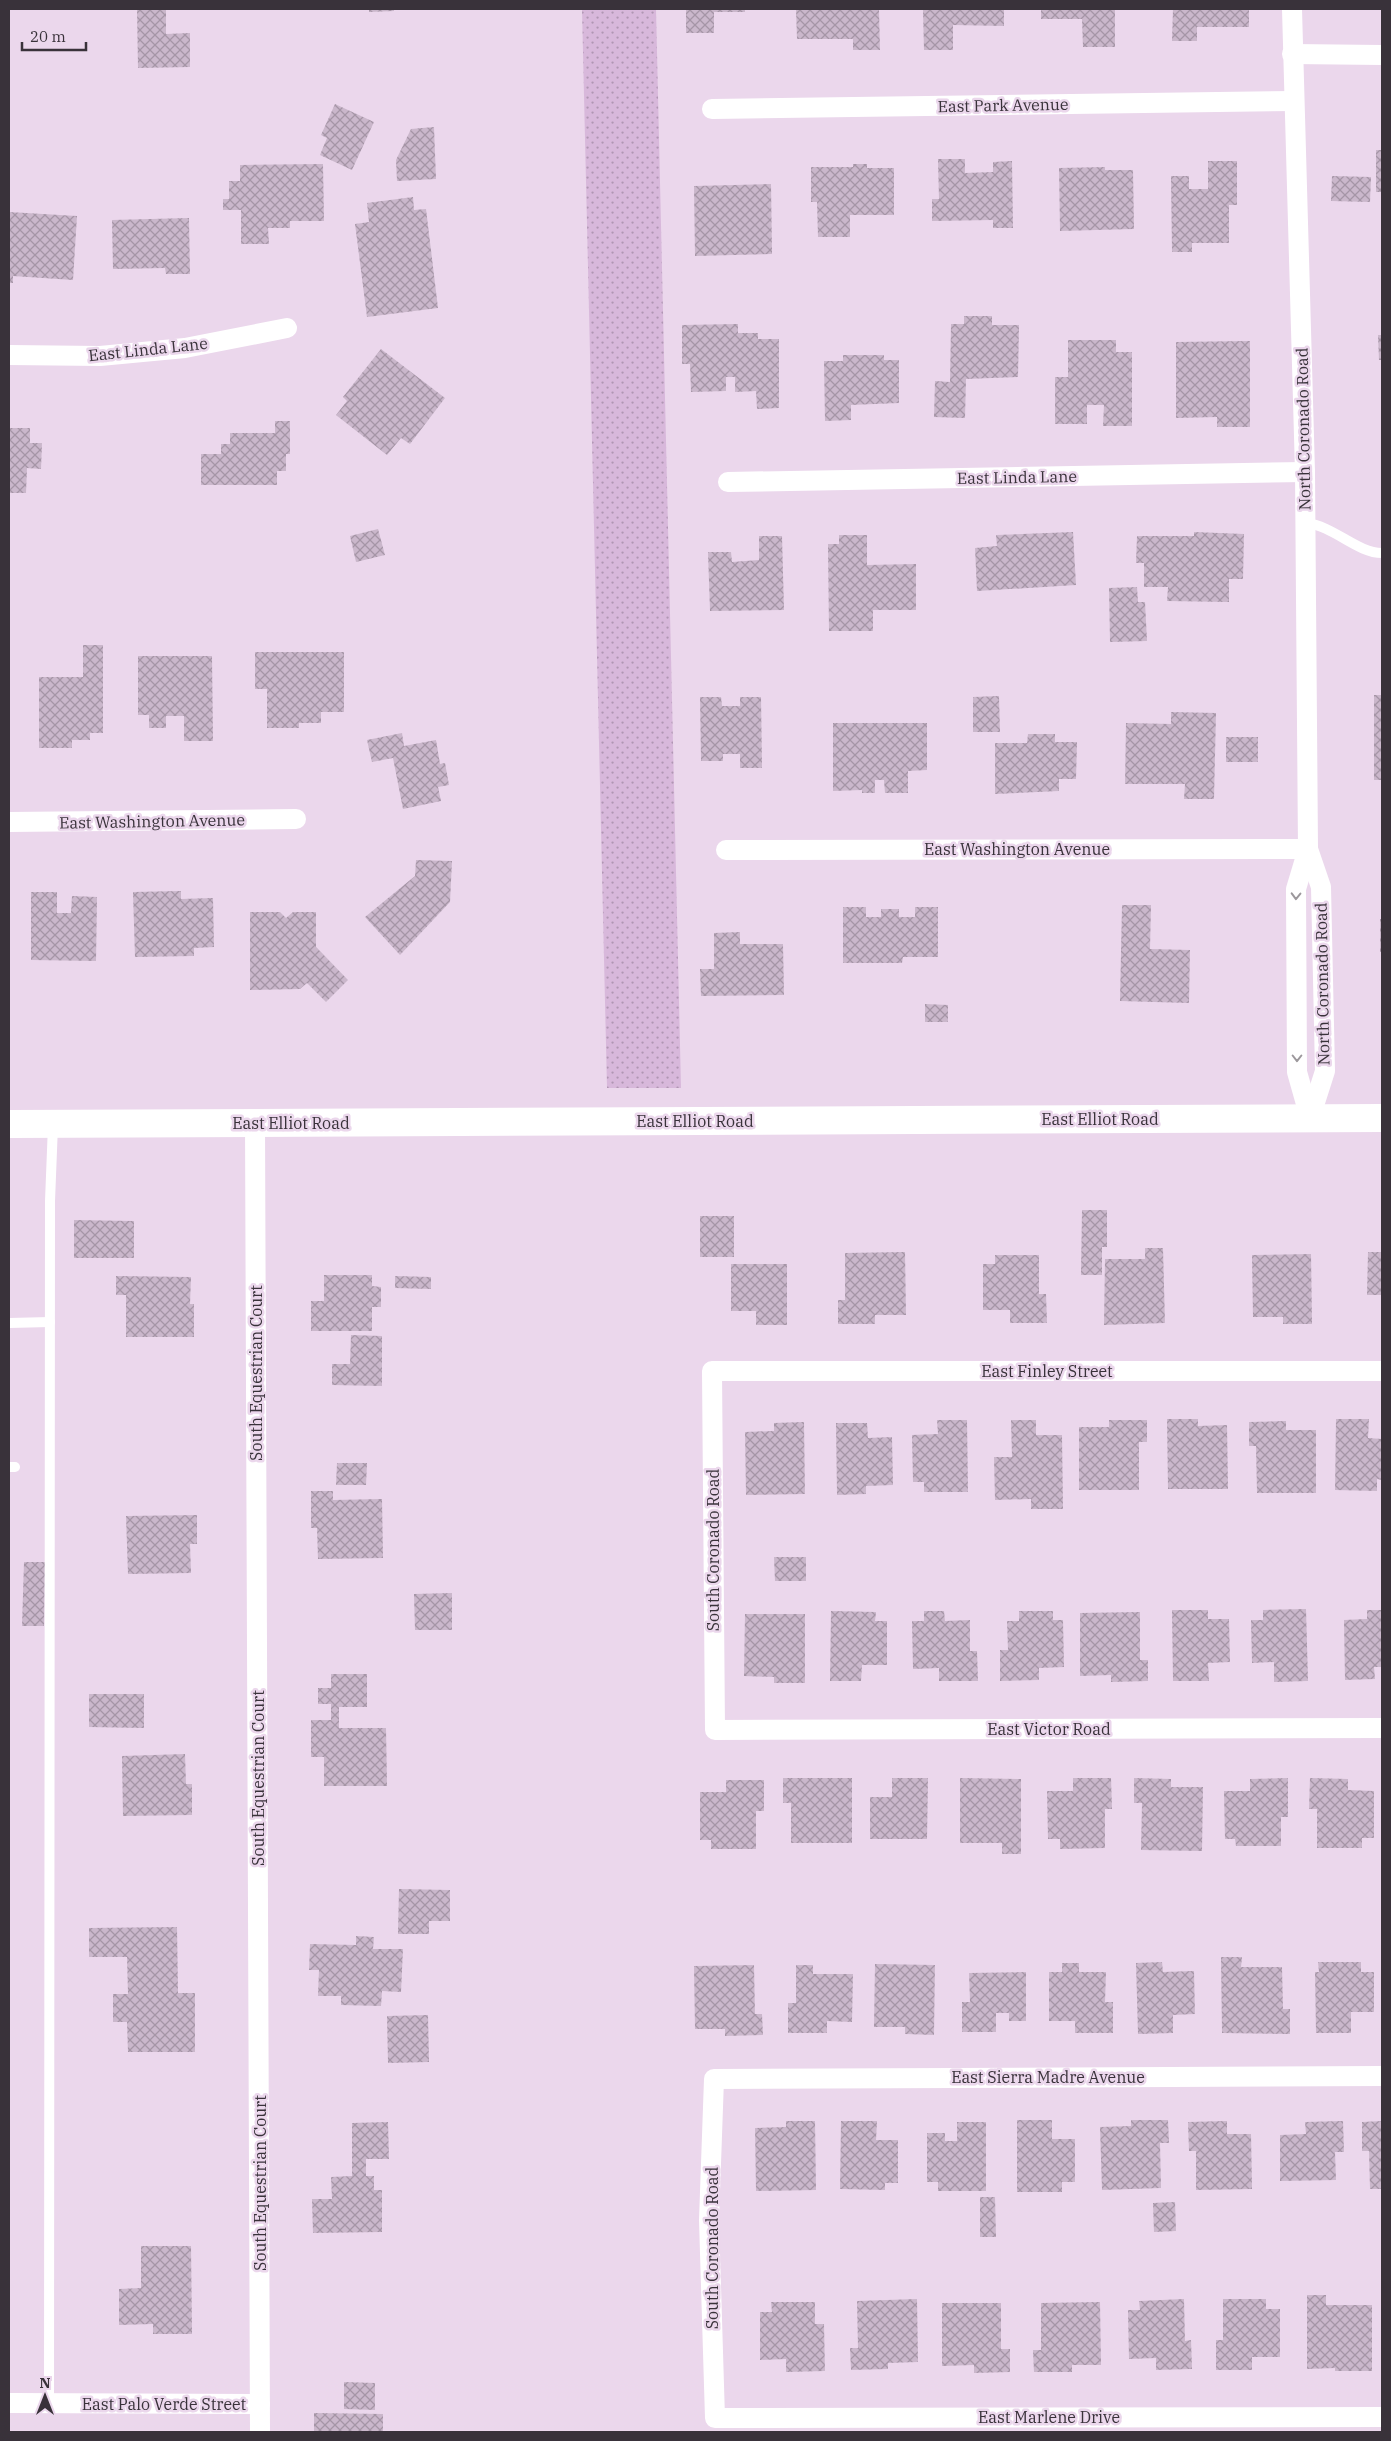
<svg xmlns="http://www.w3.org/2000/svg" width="1391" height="2441" font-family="'IBM Plex Serif',serif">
  <defs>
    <pattern id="park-dots" width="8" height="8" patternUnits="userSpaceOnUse" patternTransform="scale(1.25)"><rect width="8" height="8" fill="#d8b8db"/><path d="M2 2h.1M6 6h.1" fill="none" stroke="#b096b3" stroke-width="1.8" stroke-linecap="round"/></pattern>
    <pattern id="building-cross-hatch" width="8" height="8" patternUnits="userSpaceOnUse" patternTransform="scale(1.25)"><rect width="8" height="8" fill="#cab7cb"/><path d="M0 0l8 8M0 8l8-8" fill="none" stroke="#a595a6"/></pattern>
  </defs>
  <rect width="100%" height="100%" fill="#ebd7ec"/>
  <!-- park -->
  <path fill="url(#park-dots)" d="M582 9H656L681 1088H607Z"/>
  <!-- building -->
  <g fill="url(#building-cross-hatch)">
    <path d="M137 9H166V34L190 33V67L138 68Z"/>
    <path d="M369 9H394V11L369 12Z"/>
    <path d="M686 9H745V12H714V33H686Z"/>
    <path d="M796 9H879L880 50H853V39H797Z"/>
    <path d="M923 9H1004V26L953 25V50H924Z"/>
    <path d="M1041 9H1115V47H1083L1082 19H1041Z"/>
    <path d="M1173 9H1249V27H1197V41H1172Z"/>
    <path d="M335 104 374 122 352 170 320 155 327 138 321 135Z"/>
    <path d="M434 127 436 179 397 181 396 160 411 129Z"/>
    <rect x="1376" y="150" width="6" height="42"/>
    <path d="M938 159H965V173L993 172V162L1012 161 1013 228H993V220L932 221V199H939Z"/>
    <path d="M1208 161H1237V205H1229V243H1192V252H1172L1171 176H1189V189H1208Z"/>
    <path d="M323 164 324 221H290V228H268L269 244H241V210H223V199H229V181H240V165Z"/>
    <path d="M853 164H867V168H894V215H850V237H818L817 202H811V167H853Z"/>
    <path d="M1105 167V170H1133L1134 229 1060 231 1059 168Z"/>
    <path d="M1332 176 1371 177 1370 202 1331 201Z"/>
    <path d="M771 184 772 254 695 256 694 186Z"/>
    <path d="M413 197 414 210 426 209 438 308 367 317 355 224 369 222 367 203Z"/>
    <path d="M9 212 77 216 73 280 13 276V283H9Z"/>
    <path d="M189 218 190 274H166L165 268 113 269 112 220Z"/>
    <path d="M964 316H992V325H1019L1018 377 966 379 965 418 934 417 935 381 950 382 951 324H964Z"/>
    <path d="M738 324V333H758V339H779V408L757 409 756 391 735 392V377H726V391L691 392 690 364H682V325Z"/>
    <path d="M1378 335H1382V360H1379Z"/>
    <path d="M1068 340H1116V352H1132V426H1103L1104 405H1087V424H1055V377H1068Z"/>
    <path d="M1250 341V427H1217V417L1176 418V342Z"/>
    <path d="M381 349 445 398 410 444 401 438 387 455 336 415 347 401 343 397Z"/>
    <path d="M843 355H884V360H899V403L851 405V420L825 421 824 361H843Z"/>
    <path d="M275 421H290V454H286V471H277V485H201V454H221V444H230V433H275Z"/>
    <path d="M9 428H30V443H42L41 469 27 468 26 493H9Z"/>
    <path d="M378 529 385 555 356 562 350 536Z"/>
    <path d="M1073 532 1076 585 977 591 975 548 997 546 996 535Z"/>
    <path d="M1194 532 1244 534 1243 579H1229V602L1167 601 1168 587H1144V563H1136L1137 536H1194Z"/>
    <path d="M839 535H867V565L916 564V610H873V631H829L828 544H839Z"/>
    <path d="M759 536H782L784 610 710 611 708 552H731L732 562 759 560Z"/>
    <path d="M1137 587 1138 602H1145L1147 641 1110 642 1109 588Z"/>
    <path d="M83 645H103V733H90V740H72V748H39V677H83Z"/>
    <path d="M255 652H344V712H321V723H299V728H267V689H255Z"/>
    <path d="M138 656H212L213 741H184V716H166V728H149V715H138Z"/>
    <rect x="1374" y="695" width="8" height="85"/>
    <path d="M999 696 1000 732H973V697Z"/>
    <path d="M700 697H721L722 706H740V697H761L762 768H740V754H723V761H701Z"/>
    <path d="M1171 712 1216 713 1214 799H1184L1185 784H1125L1126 723 1171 724Z"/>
    <path d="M833 723H927V770L908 771V793H885L884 780H875V793H862V790L833 791Z"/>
    <path d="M402 733 404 746 436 740 440 764 445 763 449 785 438 787 441 801 403 809 393 758 372 762 367 740Z"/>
    <path d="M1028 734H1055V742H1077L1076 779H1059V791L995 794V743H1027Z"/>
    <rect x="1226" y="737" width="32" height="25"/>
    <path d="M416 860 452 861 450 902 400 955 365 917 415 876Z"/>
    <path d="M181 891V899L213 898 214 947 194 948V956L135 957 133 892Z"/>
    <path d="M31 892H57V913H71L72 896 97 897 96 961 31 960Z"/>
    <path d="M1122 905H1151L1150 949 1190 950 1189 1003 1120 1001Z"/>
    <path d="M843 907H866V917H881V909H899V917H915V907H938V957H903L902 963H843Z"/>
    <path d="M250 912H280L286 918 293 912H316V947L348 980 326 1002 307 983 300 989 250 990Z"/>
    <rect x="1380" y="919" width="2" height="33"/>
    <path d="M740 932V944H783L784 995 701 996 700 969H714V933Z"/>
    <path d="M925 1004 948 1005V1022H925Z"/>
    <path d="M1082 1210H1107V1247H1102V1275H1081Z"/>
    <rect x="700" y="1216" width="34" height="41"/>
    <path d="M74 1220 134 1221V1258H74Z"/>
    <path d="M1145 1248H1163L1165 1323 1104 1325 1105 1259H1145Z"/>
    <path d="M905 1252 906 1315H875V1324H838V1300H845V1253Z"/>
    <path d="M1368 1252H1382V1295H1367Z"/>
    <path d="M1311 1254 1312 1324H1283V1317H1253L1252 1255Z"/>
    <path d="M995 1255H1039V1294H1046L1047 1323H1010V1310H983V1264H995Z"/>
    <path d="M731 1264H787V1325H756V1311H731Z"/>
    <path d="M324 1275H372V1286L381 1287V1307H372V1331H311V1301H324Z"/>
    <path d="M116 1276 191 1277 190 1304H194V1337H126V1295H116Z"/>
    <path d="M395 1276 431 1277V1289L395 1288Z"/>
    <path d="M351 1335 382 1336V1386L332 1385V1364H350Z"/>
    <path d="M1167 1419H1198V1426L1227 1425 1228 1489H1168Z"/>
    <path d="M1336 1419H1369L1368 1438 1382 1439V1480L1377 1479V1491L1335 1490Z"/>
    <path d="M937 1420H967L968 1492H924V1482H913L912 1435 938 1434Z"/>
    <path d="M1011 1420H1036V1435H1062L1063 1509H1031V1499L995 1500 994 1457H1012Z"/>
    <path d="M1109 1420H1147V1442H1139V1490H1079V1427H1109Z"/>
    <path d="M1286 1421V1430H1316V1493H1257L1256 1446H1249V1422Z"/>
    <path d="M804 1422 805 1494 746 1495 745 1432 774 1431V1423Z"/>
    <path d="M836 1423H867L868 1438 892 1437 893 1485 866 1486V1494L837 1495Z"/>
    <path d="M337 1463H367L366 1485H336Z"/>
    <path d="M311 1491H333V1500L382 1499 383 1558 318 1559 317 1528H311Z"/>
    <path d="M197 1515V1544H190L191 1573 128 1574 126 1516Z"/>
    <path d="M774 1557H806V1581H775Z"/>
    <path d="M24 1562H45L44 1626H22Z"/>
    <path d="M452 1593V1630H415L414 1594Z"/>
    <path d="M1306 1609 1308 1681 1274 1682V1662L1252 1663 1251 1620H1263V1610Z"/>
    <path d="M1172 1610H1208V1619H1229L1230 1662 1208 1663 1209 1681H1173Z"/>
    <path d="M1367 1610H1382V1667H1374L1375 1679 1345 1680 1344 1620 1367 1619Z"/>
    <path d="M831 1611 876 1612 875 1621H887V1665H862L861 1681H830Z"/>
    <path d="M924 1611H944L945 1621 970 1620V1651H977L978 1681H939V1668L913 1669 912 1621H924Z"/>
    <path d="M1019 1611H1053V1620H1063L1064 1667 1039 1668V1680L1000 1681V1650H1008L1007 1621H1019Z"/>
    <path d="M1140 1612V1660H1148V1681L1111 1682V1675L1080 1676V1613Z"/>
    <path d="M745 1614H805V1683H774V1677L744 1676Z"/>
    <path d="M331 1674H367V1707H339V1728H386L387 1786H324V1757H311V1720H331V1704H318V1688H331Z"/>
    <path d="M89 1694H144V1728L89 1727Z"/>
    <path d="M185 1754 186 1784H192V1815L123 1816 122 1756Z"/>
    <path d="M783 1778H852V1843H791V1803H783Z"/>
    <path d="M892 1778H928L927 1839H870V1797H892Z"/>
    <path d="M960 1778 1021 1779V1854H1002V1843H960Z"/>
    <path d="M1073 1778H1111L1112 1809H1105V1848L1060 1849V1839H1048L1047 1791H1073Z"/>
    <path d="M1134 1778 1171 1779V1787H1203L1202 1851 1141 1850 1142 1803H1134Z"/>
    <path d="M1288 1778V1817H1281V1846H1236L1235 1839H1225L1224 1791H1250V1779Z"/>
    <path d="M1310 1778 1348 1779V1790L1374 1791V1838H1362V1848H1317V1809H1309Z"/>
    <path d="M726 1780H764V1811H756V1849H711V1840H700V1792H726Z"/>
    <path d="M399 1889 450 1890V1921H429V1934H398Z"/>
    <path d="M177 1927 178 1993H195V2052H128L127 2022H113V1994H128L127 1957H89V1928Z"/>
    <path d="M356 1936 374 1937 373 1949H403L401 1992 382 1991 381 2006 341 2005V1996H318L319 1970H309L310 1944 356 1945Z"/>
    <path d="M1221 1957H1242L1241 1967H1282L1283 2009H1290V2034L1222 2033Z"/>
    <path d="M1162 1962 1163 1972 1194 1971 1195 2014 1173 2015V2033L1138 2034 1136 1963Z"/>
    <path d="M1318 1962H1361V1972H1374V2012H1351V2033H1316L1315 1972H1319Z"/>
    <path d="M1062 1963H1079V1972H1106L1105 2002H1113V2033H1075V2021H1049V1972H1062Z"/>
    <path d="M875 1964 935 1965 934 2035 905 2034V2027H874Z"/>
    <path d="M754 1965 755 2014H762L763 2035 725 2036V2029H695L694 1966Z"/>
    <path d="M796 1965H813V1974H853L852 2022 827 2021V2033H788V2003H796Z"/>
    <path d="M1026 1972V2021H1009V2013H996V2032H962V2002H970L969 1973Z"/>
    <path d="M428 2015 429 2062 388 2063 387 2016Z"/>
    <path d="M1017 2120H1052V2139H1075V2182H1062V2192H1017Z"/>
    <path d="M1131 2120H1168L1169 2143H1160L1161 2188 1102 2190 1100 2127 1131 2126Z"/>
    <path d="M786 2121H815L816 2190 756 2191 755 2128 786 2127Z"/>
    <path d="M841 2121H877L876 2140H898V2183H885V2190L840 2189Z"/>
    <path d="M1227 2121V2134H1251L1252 2189 1196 2190V2151H1189L1188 2122Z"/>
    <path d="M1343 2121 1344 2152H1335L1336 2180 1280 2181V2135L1306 2134 1305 2122Z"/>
    <path d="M1382 2121V2189H1370L1369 2151H1362V2122Z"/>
    <path d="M388 2122 389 2159H366V2176H374V2190H382V2232L313 2233 312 2199H332L331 2177 352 2176V2123Z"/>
    <path d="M957 2122H986V2191H938V2182H927V2133H945V2141H957Z"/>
    <path d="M980 2197H995L996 2237H980Z"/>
    <path d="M1175 2202 1176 2231 1154 2232 1153 2203Z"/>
    <path d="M141 2246H191L192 2334H153V2324L119 2325V2289L141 2288Z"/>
    <path d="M1307 2295H1326V2305H1372V2371H1335V2368L1307 2369Z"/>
    <path d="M917 2299 918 2362 888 2363V2369L851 2370 850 2348H858L857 2301Z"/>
    <path d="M1184 2299 1185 2341 1191 2340 1192 2369 1156 2370V2358L1129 2359 1128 2310H1140L1139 2301Z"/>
    <path d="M1223 2299H1266V2309H1280V2357H1252V2370H1216V2340H1223Z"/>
    <path d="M771 2302H815V2324H824L825 2371 786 2372V2359L760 2360V2312H772Z"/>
    <path d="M1100 2302 1101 2365H1072V2372H1034L1033 2350H1041V2303Z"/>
    <path d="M942 2303H1001V2349H1010V2372L974 2373V2365L942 2366Z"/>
    <path d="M344 2382 375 2383V2410L344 2409Z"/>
    <path d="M314 2413 383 2414V2432H314Z"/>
  </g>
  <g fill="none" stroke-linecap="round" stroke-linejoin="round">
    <!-- lane -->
    <g stroke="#fff" stroke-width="10">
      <path d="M1306 523C1334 526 1357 553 1382 553"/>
      <path d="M9 1323 50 1322"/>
      <path d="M9 1467H15"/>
      <path d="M49 2403 50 1201 53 1125"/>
    </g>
    <!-- street -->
    <g stroke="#fff" stroke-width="20">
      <path d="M1292 9 1305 472 1308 849 1296 889 1297 1072 1310 1118"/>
      <path d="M1292 54 1382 55"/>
      <path d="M712 109 1294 101"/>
      <path d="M9 355 100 356 185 348 287 328"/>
      <path d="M728 482 1305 472"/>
      <path d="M9 822 296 819"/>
      <path d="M1308 849 1321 887 1325 1071 1310 1118"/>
      <path d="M726 850 1308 849"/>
      <path d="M255 1123 260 2432"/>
      <path d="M1382 1371H712L715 1730 1382 1728"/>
      <path d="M1382 2076 714 2079 709 2220 715 2418 1382 2417"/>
      <path d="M9 2403 260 2404"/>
    </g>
    <!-- secondary -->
    <path stroke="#fff" stroke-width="28" d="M9 1124 1382 1118"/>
  </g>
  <!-- one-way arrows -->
  <defs><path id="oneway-chevron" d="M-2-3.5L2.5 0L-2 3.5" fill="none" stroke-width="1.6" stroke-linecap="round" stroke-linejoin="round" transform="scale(1.25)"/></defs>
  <g stroke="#9c989c">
    <use href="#oneway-chevron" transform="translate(1296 896) rotate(91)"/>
    <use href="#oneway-chevron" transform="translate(1297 1058) rotate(90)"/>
  </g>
  <g text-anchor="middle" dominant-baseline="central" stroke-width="5" stroke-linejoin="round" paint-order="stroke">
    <!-- street labels -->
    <g font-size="16" fill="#39323a" stroke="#ebd7ec">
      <text transform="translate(1003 105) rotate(-1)">East Park Avenue</text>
      <text transform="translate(148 349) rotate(-6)">East Linda Lane</text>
      <text transform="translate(1303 429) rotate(-91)">North Coronado Road</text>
      <text transform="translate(1017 477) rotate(-1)">East Linda Lane</text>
      <text transform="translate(152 821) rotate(-1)">East Washington Avenue</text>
      <text x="1017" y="849">East Washington Avenue</text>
      <text transform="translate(1322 984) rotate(-91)">North Coronado Road</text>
      <text x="1100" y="1119">East Elliot Road</text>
      <text x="695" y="1121">East Elliot Road</text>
      <text x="291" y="1123">East Elliot Road</text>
      <text x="1047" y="1371">East Finley Street</text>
      <text transform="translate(256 1373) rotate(-90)">South Equestrian Court</text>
      <text transform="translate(713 1550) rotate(-90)">South Coronado Road</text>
      <text x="1049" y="1729">East Victor Road</text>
      <text transform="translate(258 1778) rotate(-90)">South Equestrian Court</text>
      <text x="1048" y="2077">East Sierra Madre Avenue</text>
      <text transform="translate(260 2183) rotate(-90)">South Equestrian Court</text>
      <text transform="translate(712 2248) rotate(-90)">South Coronado Road</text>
      <text x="164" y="2404">East Palo Verde Street</text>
      <text x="1049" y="2417">East Marlene Drive</text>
    </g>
  </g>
  <!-- border -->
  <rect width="1391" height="2441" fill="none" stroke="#39323a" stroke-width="20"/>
  <!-- north arrow -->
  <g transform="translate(45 2396)" stroke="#ebd7ec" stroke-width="4" paint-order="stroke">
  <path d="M0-4L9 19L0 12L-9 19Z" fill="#39323a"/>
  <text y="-8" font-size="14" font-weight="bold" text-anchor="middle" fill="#39323a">N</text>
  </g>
  <!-- scale -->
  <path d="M22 42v8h64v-8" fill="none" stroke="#39323a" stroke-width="2.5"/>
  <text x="30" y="42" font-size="15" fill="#39323a" stroke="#ebd7ec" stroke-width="4" paint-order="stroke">20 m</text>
</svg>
